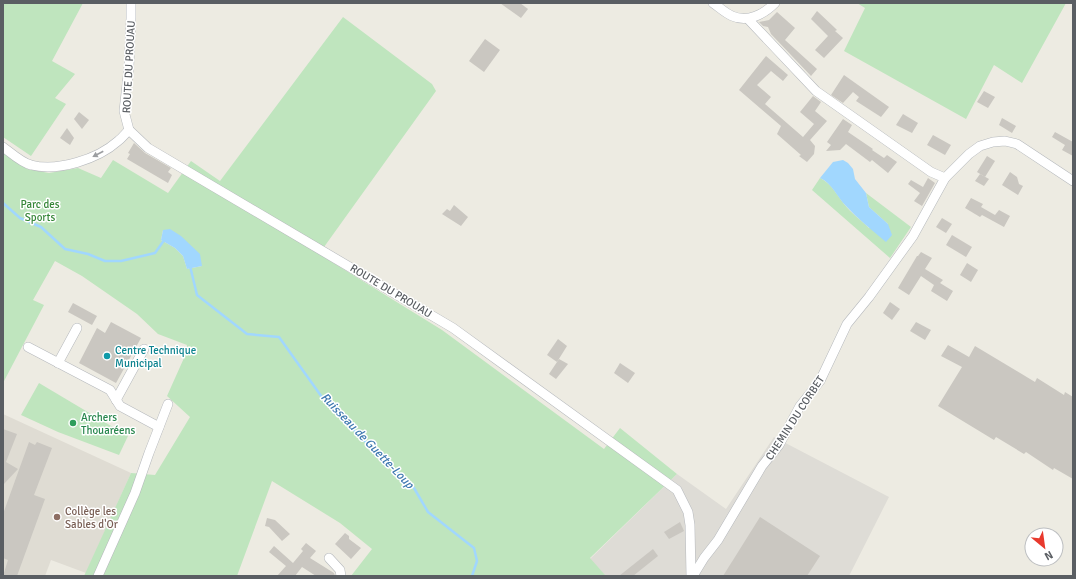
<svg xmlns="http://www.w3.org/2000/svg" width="1076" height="579" font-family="Signika,sans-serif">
  <rect width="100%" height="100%" fill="#edebe2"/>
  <!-- industrial -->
  <path fill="#dedcd6" d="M774 437 889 497 849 576H606L590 559 677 474 726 509Z"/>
  <!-- education -->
  <path fill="#dfdcd3" d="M3 414 131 473 86 573 51 560 45 576H3Z"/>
  <!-- green -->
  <g fill="#bfe5be" fill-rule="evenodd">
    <path d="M3 3H83L52 61 75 74 55 98 66 104 31 156 3 137Z"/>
    <path d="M857 3H1066L1022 83 994 65 966 119 844 51 865 8Z"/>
    <path d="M343 17 432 84 436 91 319 254 442 330 604 449 620 428 677 474 590 558 606 576H351L372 549 340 523 272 481 237 576H84L131 473 155 475 190 417 167 396 184 358 187 345 158 334 137 314 82 276 55 261 33 300 44 305 3 383V152L27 169 49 173 78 168 101 178 113 160 168 193 191 161 220 181ZM163 230 202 266 187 269 183 256 175 248 161 240Z"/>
    <path d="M820 178C831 183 837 195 844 204 851 213 861 220 869 228L888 224 869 207 866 193 911 227 890 258 812 190Z"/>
    <path d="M39 383 128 436 119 455 58 432 21 415Z"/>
  </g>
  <!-- water -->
  <g fill="#a1d7fe">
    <path d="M843 160 848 163 853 169 855 179 866 193 869 207 888 224 892 235 886 242C872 230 858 219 846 206 837 197 832 183 820 178L833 162Z"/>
    <path d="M170 229 181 236 200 254 202 266 187 269 183 256 175 248 161 240 163 230Z"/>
  </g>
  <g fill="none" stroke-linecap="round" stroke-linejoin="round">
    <!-- stream -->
    <g stroke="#a1d7fe" stroke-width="2.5">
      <path d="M3 203 20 218 41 227 65 249 88 254 105 261H121L155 253 165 239"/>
      <path d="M190 266 197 295 247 334 279 337 324 400 375 451 414 488 428 512 474 548 477 561 472 576"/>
    </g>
  </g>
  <!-- building -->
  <g fill="#cac7c1">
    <path d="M500 3H520L528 9 521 18Z"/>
    <path d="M817 11 835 28 837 30 835 31 843 38 824 58 815 50 828 36 811 19Z"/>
    <path d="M777 12 795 28 785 40 817 69 811 76 771 34 768 27 763 26 759 22 769 20Z"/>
    <path d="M485 39 500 50 484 72 469 61Z"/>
    <path d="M766 56 788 75 783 81 771 71 757 85 771 97 765 104 803 137 814 124 800 112 813 96 821 102 815 111 827 121 810 140 815 146 814 154 807 162 799 156 801 155 777 134 781 126 739 90Z"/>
    <path d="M844 75 889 107 881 117 856 101 859 97 853 92 843 103 831 95Z"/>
    <path d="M984 91 995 97 988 108 977 102Z"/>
    <path d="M79 112 89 120 82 129 74 119Z"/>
    <path d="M903 114 918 123 912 133 896 125Z"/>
    <path d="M1002 118 1016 126 1012 133 999 125Z"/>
    <path d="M843 119 852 125 848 132 873 149 872 150 884 158 887 155 897 162 888 173 872 160 870 162 846 144 840 150 826 151 831 145 827 142Z"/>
    <path d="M67 128 74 138 70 145 60 138Z"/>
    <path d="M1055 132 1073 142V156L1062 150 1065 145 1052 137Z"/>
    <path d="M933 135 951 145 945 155 927 145Z"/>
    <path d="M134 143 145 153 171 168 168 172 172 175 168 183 127 159 130 154 128 153Z"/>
    <path d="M987 156 995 161 985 177 977 172Z"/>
    <path d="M1010 172 1017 177 1019 184 1023 186 1018 195 1002 185Z"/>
    <path d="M980 174 989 179 984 186 975 181Z"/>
    <path d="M928 178 935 183 922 206 914 201 920 193 908 184 911 180 923 187Z"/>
    <path d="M971 198 983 204 981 207 995 215 999 210 1010 216 1004 227 982 215 980 217 965 208Z"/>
    <path d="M454 205 468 217 461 226 442 214 447 209 450 211Z"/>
    <path d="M942 218 952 224 946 233 936 227Z"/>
    <path d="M952 235 972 247 966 257 946 245Z"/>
    <path d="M921 252 932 258 925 269 943 280 940 283 953 291 947 301 931 291 934 285 921 276 909 295 898 288 917 256H918Z"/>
    <path d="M967 263 978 270 971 282 960 275Z"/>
    <path d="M890 302 900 309 892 320 883 313Z"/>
    <path d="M73 303 97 316 92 325 68 312Z"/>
    <path d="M111 322 141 338 116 383 79 363 97 328 105 333Z"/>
    <path d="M916 322 931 330 925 340 910 331Z"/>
    <path d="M558 339 567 346 557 362 547 355Z"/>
    <path d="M948 345 969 357 975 346 1035 382 1037 378 1064 395 1065 392 1073 397V479L1054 468 1053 470 1026 452 1024 454 996 437 994 440 938 406 962 367 941 356Z"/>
    <path d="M559 359 568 364 556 379 549 374Z"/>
    <path d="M620 363 635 373 628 383 614 373Z"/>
    <path d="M3 429 17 434 6 462 18 469 3 485Z"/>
    <path d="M29 442 35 445 37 442 52 448 34 495 45 499 17 576H3L8 560 3 558V514Z"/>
    <path d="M760 517 820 556 807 576H723Z"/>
    <path d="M267 518 275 520 290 534 282 541 269 527 265 526Z"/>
    <path d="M680 522 684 531 669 539 664 532Z"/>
    <path d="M345 533 349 536V539L361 548 351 559 335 544Z"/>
    <path d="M306 543 316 551 310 558 334 573 335 576H316L302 567 295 576H277L286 566 269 552 274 546 293 563 303 551 301 549Z"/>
    <path d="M653 549 658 556 633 576H619Z"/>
  </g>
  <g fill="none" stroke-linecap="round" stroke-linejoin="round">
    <defs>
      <g id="minor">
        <path d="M131 3V18L129 66 124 111 129 130 148 148 453 328 677 490 688 512 690 525 691 576"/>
        <path d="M713 3C719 7 725 13 732 16 748 23 764 14 775 3"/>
        <path d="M748 19 816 91 931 172 945 178"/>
        <path d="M3 147C11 153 22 163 31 165 58 172 98 159 118 141 122 138 125 134 129 130"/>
        <path d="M28 347 110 390 120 406 159 427"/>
        <path d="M58 363 77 328"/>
        <path d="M116 400 144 349"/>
        <path d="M329 558 340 570 341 576"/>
        <path d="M98 576 135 493 149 453 168 404"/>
        <path d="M693 576 704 558 718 540 762 466 779 445 800 406 820 381 847 324 869 297 913 236 945 178 969 154 980 146 993 142 1005 141 1017 144 1073 181"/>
      </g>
    </defs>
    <!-- minor casing -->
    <use href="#minor" stroke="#b5b8bc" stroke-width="10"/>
    <!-- minor -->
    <use href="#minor" stroke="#fff" stroke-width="9"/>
  </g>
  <!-- one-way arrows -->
  <defs><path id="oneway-solid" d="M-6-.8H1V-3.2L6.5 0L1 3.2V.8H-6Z"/></defs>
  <use fill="#9c9ea1" href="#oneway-solid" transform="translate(98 154) rotate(152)"/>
  <!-- markers -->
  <circle fill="#0f9aa8" stroke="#fff" stroke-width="1.5" cx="107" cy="356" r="4"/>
  <circle fill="#2e9e5b" stroke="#fff" stroke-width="1.5" cx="73" cy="423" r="4"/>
  <circle fill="#8d6e63" stroke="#fff" stroke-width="1.5" cx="57" cy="517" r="4"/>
  <g text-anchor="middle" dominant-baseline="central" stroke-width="3" stroke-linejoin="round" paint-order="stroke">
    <!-- street labels -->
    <g font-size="11" fill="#5a5e63" stroke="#fff">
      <text transform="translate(129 67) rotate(-87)">ROUTE DU PROUAU</text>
      <text transform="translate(391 291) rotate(31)">ROUTE DU PROUAU</text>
      <text transform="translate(795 418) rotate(-57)">CHEMIN DU CORBET</text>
    </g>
    <!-- park labels -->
    <g font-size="11" fill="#368638" stroke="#fff">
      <text x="40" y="204">Parc des<tspan x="40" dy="13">Sports</tspan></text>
    </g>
    <!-- culture labels -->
    <g font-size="11" fill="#0d838f" stroke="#fff" text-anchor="start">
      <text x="115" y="350">Centre Technique<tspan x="115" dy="13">Municipal</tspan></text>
    </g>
    <!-- leisure labels -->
    <g font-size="11" fill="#27864d" stroke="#fff" text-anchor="start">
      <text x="81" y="417">Archers<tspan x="81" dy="13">Thouaréens</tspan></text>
    </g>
    <!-- education labels -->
    <g font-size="11" fill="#785e54" stroke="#fff" text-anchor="start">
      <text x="65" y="511">Collège les<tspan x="65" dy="13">Sables d'Or</tspan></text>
    </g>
    <!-- water labels -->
    <g font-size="12" font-style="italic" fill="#3e78b0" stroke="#fff">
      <text transform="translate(367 441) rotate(46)">Ruisseau de Guette-Loup</text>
    </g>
  </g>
  <!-- border -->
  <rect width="1076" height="579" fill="none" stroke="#5a5e63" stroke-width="8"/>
  <!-- north arrow -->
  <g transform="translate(1044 547) rotate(151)"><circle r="19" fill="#ffffff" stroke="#bdbfc1"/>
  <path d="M0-3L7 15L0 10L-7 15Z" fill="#e8392d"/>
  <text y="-6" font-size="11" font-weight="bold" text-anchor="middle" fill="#5a5e63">N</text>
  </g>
</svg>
